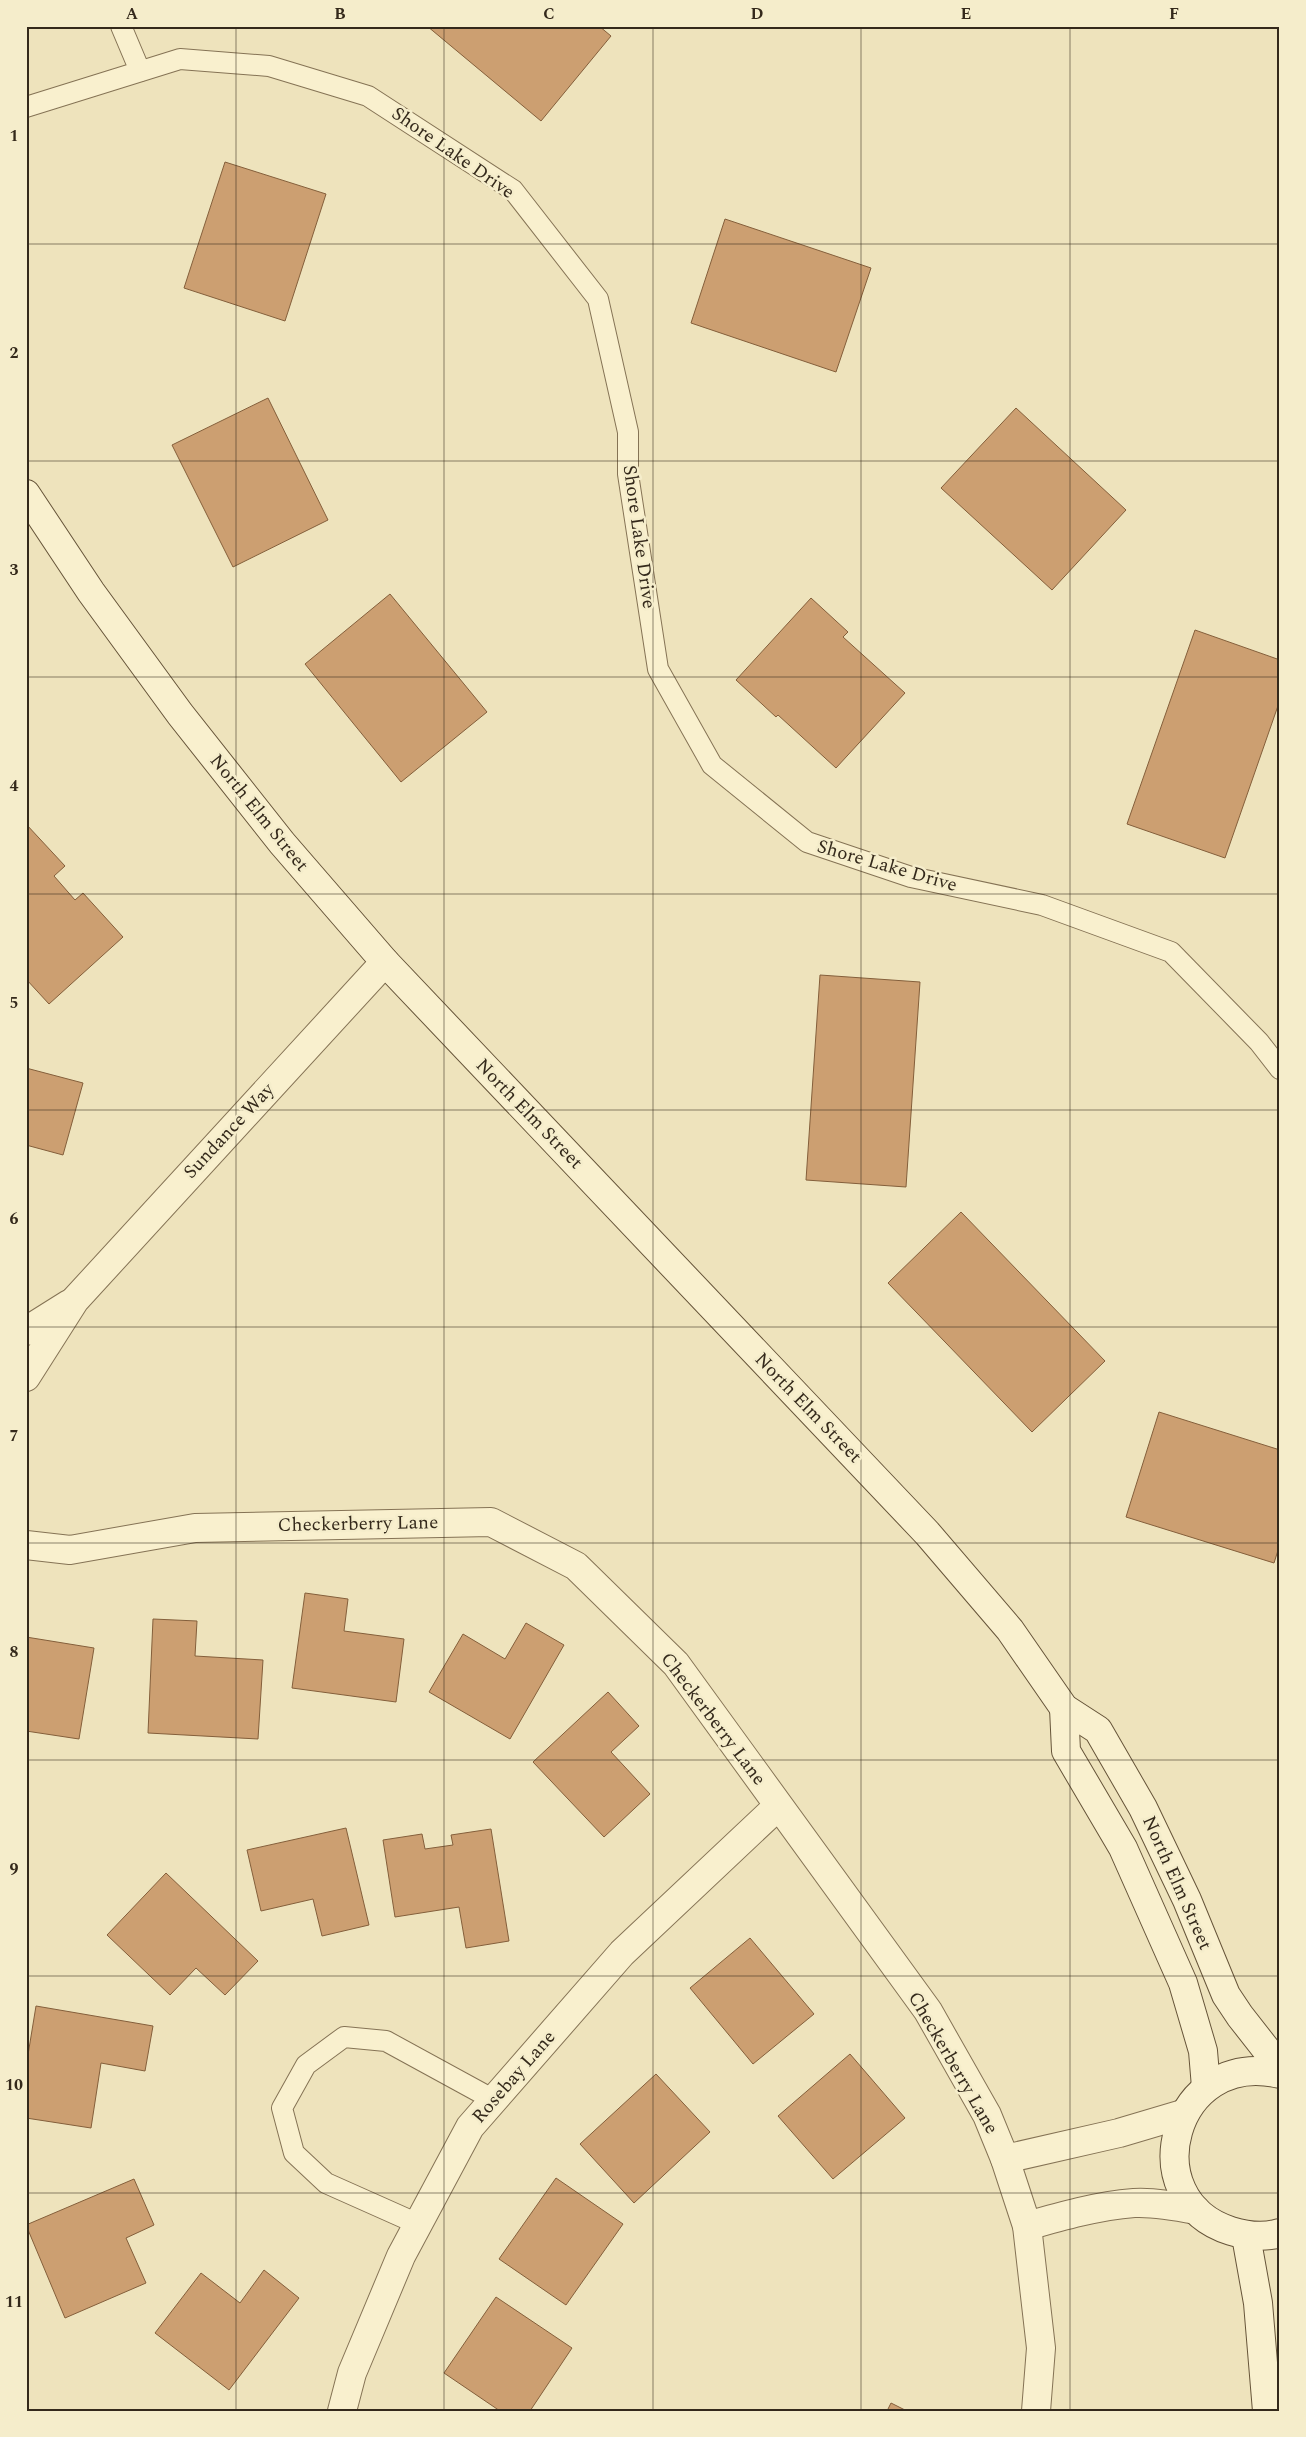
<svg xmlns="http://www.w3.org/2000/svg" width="1306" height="2437" font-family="Spectral,serif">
  <rect width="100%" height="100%" fill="#eee3bc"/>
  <!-- building -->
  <g fill="#cc9f71" stroke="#845f3b">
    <path d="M427 26H599L611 36 541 121Z"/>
    <path d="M225 162 326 194 285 321 184 288Z"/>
    <path d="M725 219 871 268 836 372 691 323Z"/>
    <path d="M268 398 328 520 233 567 172 445Z"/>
    <path d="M1016 408 1126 510 1052 590 941 488Z"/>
    <path d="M390 594 487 712 401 782 305 664Z"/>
    <path d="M811 598 848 632 843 637 905 693 836 768 778 715 776 717 736 680Z"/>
    <path d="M1195 630 1280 660V700L1225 858 1127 824Z"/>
    <path d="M26 824 65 866 54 876 75 900 83 893 123 937 49 1004 26 979Z"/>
    <path d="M820 975 920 982 906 1187 806 1180Z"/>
    <path d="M26 1068 83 1083 63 1155 26 1145Z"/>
    <path d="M961 1212 1105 1361 1032 1432 888 1283Z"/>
    <path d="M1159 1412 1280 1450V1544L1274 1563 1126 1517Z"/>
    <path d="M305 1593 348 1599 344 1631 404 1639 396 1702 292 1688Z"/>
    <path d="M153 1619 197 1621 195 1656 263 1660 258 1739 148 1733Z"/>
    <path d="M526 1623 564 1645 510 1739 429 1692 463 1634 505 1659Z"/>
    <path d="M26 1637 94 1648 79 1739 26 1731Z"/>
    <path d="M608 1692 639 1726 611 1752 650 1794 604 1837 533 1762Z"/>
    <path d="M346 1828 369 1925 322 1936 313 1899 261 1911 247 1850Z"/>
    <path d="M491 1829 509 1941 466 1948 459 1907 395 1917 383 1840 422 1834 425 1849 453 1845 451 1835Z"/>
    <path d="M166 1873 258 1961 225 1995 196 1968 170 1995 107 1935Z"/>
    <path d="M750 1938 814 2014 753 2064 690 1988Z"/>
    <path d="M36 2006 153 2026 145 2071 101 2063 91 2128 26 2118V2067Z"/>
    <path d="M850 2054 905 2118 833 2179 778 2116Z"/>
    <path d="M656 2074 710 2132 634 2203 580 2144Z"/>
    <path d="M556 2178 623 2224 566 2305 499 2259Z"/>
    <path d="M134 2179 154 2225 126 2238 146 2283 65 2318 26 2225Z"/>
    <path d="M264 2270 299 2298 229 2390 155 2333 201 2273 240 2303Z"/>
    <path d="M496 2297 572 2348 530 2411H500L444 2373Z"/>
    <path d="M891 2403 907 2411H887Z"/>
  </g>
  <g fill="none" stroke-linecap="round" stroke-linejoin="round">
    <defs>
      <g id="lane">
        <path d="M121 26 140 71"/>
        <path d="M26 107 180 59 269 66 368 96 513 190 598 299 628 432V474L658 669 712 765 807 842 911 877 1042 905 1171 952 1259 1042 1280 1069"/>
        <path d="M418 2224 326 2183 294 2153 282 2108 306 2065 344 2037 386 2041 494 2100"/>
      </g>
      <g id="street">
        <path d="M26 1331 69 1304"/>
        <path d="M26 1377 75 1300 385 962"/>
        <path d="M26 1545 70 1550 195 1528 491 1522 576 1566 676 1664 928 2011 987 2115 1005 2159 1027 2226 1041 2348 1036 2411"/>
        <path d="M1005 2159 1119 2133 1183 2114"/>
        <path d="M1027 2226C1062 2216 1097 2206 1134 2203 1155 2202 1176 2206 1196 2210"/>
        <path d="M342 2411 352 2373 401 2256 470 2127 622 1953 777 1807"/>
      </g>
      <g id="secondary">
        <path d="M26 494 91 592 180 714 282 843 385 962 927 1533 1010 1630 1064 1708 1098 1730 1143 1808 1187 1900 1226 1995 1240 2016 1280 2067"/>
        <path d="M1064 1708 1066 1751 1123 1848 1183 1983 1203 2051 1206 2087"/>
        <path d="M1280 2074C1173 2048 1132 2200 1231 2231 1247 2236 1263 2238 1280 2233"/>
        <path d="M1246 2236 1258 2303 1267 2411"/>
      </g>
    </defs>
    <!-- lane casing -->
    <use href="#lane" stroke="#857355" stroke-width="22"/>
    <!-- street casing -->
    <use href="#street" stroke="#857355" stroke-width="30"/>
    <!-- secondary casing -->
    <use href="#secondary" stroke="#665439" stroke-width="30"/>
    <!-- lane -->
    <use href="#lane" stroke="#f9f0ce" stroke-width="20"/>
    <!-- street -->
    <use href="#street" stroke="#f9f0ce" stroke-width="28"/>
    <!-- secondary -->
    <use href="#secondary" stroke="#f9f0ce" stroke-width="28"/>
  </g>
  <!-- grid -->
  <path fill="none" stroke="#34291b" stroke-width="1" stroke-opacity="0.55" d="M236 26V2411M444 26V2411M653 26V2411M861 26V2411M1070 26V2411M26 244H1280M26 461H1280M26 677H1280M26 894H1280M26 1110H1280M26 1327H1280M26 1543H1280M26 1760H1280M26 1976H1280M26 2193H1280"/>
  <g text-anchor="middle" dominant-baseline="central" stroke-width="5" stroke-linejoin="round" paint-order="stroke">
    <!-- street labels -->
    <g font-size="19" fill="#34291b" stroke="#f5edcb">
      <text transform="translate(453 153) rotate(35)">Shore Lake Drive</text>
      <text transform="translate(639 537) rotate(82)">Shore Lake Drive</text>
      <text transform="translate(259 813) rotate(51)">North Elm Street</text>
      <text transform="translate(887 866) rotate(16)">Shore Lake Drive</text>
      <text transform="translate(529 1114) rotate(46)">North Elm Street</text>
      <text transform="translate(229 1131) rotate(-47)">Sundance Way</text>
      <text transform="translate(808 1408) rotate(46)">North Elm Street</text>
      <text transform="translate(358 1524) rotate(-1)">Checkerberry Lane</text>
      <text transform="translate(713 1719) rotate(53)">Checkerberry Lane</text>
      <text transform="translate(1177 1883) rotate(66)">North Elm Street</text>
      <text transform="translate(953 2063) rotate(60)">Checkerberry Lane</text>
      <text transform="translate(514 2077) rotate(-49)">Rosebay Lane</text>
    </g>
  </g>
  <!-- border -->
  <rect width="1306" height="2437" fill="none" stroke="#f5edcb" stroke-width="55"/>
  <rect x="28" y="28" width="1250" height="2382" fill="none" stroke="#34291b" stroke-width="2"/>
  <g font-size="16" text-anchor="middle" font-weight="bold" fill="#34291b">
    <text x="132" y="19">A</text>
    <text x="340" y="19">B</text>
    <text x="549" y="19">C</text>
    <text x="757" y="19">D</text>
    <text x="966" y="19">E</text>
    <text x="1174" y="19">F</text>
    <text x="14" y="141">1</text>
    <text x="14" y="358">2</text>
    <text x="14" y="575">3</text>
    <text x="14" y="791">4</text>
    <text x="14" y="1008">5</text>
    <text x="14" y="1224">6</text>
    <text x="14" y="1441">7</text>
    <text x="14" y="1657">8</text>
    <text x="14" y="1874">9</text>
    <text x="14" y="2090">10</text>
    <text x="14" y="2307">11</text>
  </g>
</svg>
